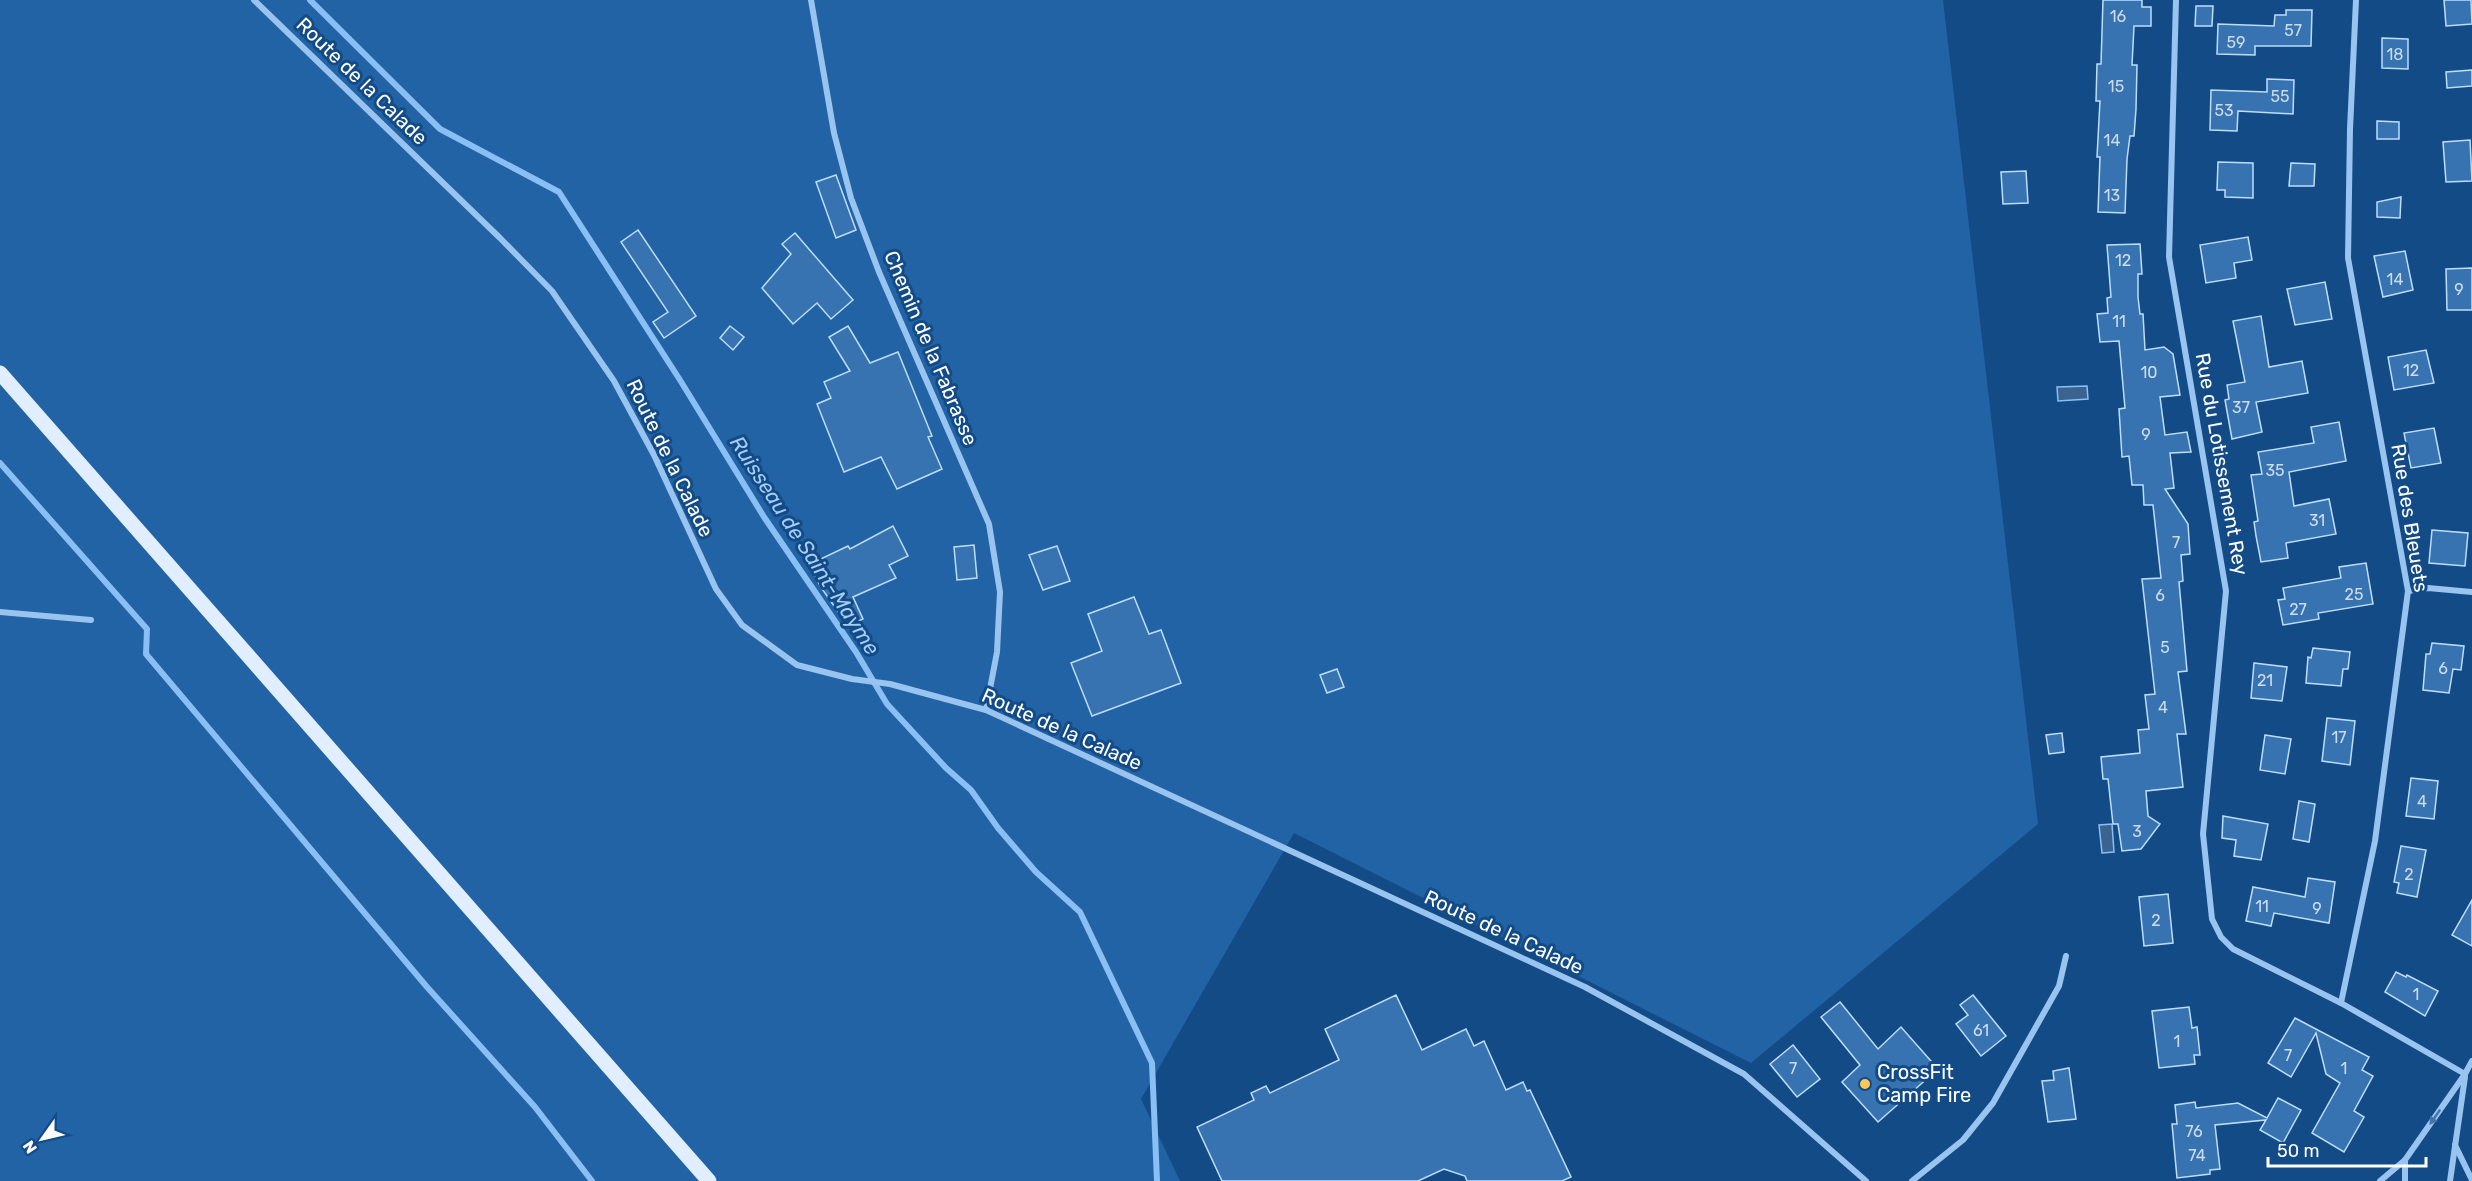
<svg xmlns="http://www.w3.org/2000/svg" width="2472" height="1181" font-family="Rubik,sans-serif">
  <rect width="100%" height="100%" fill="#134b87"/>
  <!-- green -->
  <path fill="#2263a6" d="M0 0H1943L2038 824 1751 1063 1294 833 1141 1099 1180 1181H0Z"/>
  <!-- water -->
  <g fill="#3a6390" stroke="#8abff3" stroke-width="1.5">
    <path d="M2087 386 2088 399 2058 401 2057 387Z"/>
    <path d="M2112 824 2114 852 2102 853 2099 825Z"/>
  </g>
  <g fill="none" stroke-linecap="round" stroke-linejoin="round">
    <!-- stream -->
    <g stroke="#8abff3" stroke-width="6">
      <path d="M310 0 440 129 559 192 680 380 764 517 856 652 887 704 946 768 971 790 998 828 1036 872 1080 912 1152 1063 1157 1181"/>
      <path d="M0 463 147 629 146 654 427 987 535 1107 592 1181"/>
    </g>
  </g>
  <!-- building -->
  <g fill="#3773b0" stroke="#beddfb" stroke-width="1.5">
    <path d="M2103 0H2142V7H2151V26H2134L2132 65H2137L2136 109 2134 136H2130L2127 159 2125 213 2098 212 2100 157H2097L2100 101H2096L2097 64H2101Z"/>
    <path d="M2444 0H2471L2472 24 2446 26Z"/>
    <path d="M2196 6H2213L2212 26H2195Z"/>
    <path d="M2286 10H2312L2311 46H2255V55L2217 54 2218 24 2274 26 2275 15H2286Z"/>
    <path d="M2382 38 2408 39V69L2382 68Z"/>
    <path d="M2472 70V86L2447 88 2446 72Z"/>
    <path d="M2267 79 2294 80 2293 114 2238 111 2237 131 2210 130 2211 90 2267 92Z"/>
    <path d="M2377 121 2399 122V139H2377Z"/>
    <path d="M2470 140 2472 181 2446 182 2443 142Z"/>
    <path d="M2218 162 2253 163V198L2225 197V190H2217Z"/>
    <path d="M2291 163 2315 164 2314 186H2289Z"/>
    <path d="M2026 171 2028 203 2003 204 2001 172Z"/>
    <path d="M836 175 856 230 836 238 816 182Z"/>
    <path d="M2401 197 2400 218 2377 217V202Z"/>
    <path d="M638 230 696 316 664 338 653 322 668 312 621 242Z"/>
    <path d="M795 233 853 300 831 319 817 303 793 324 762 288 791 254 782 244Z"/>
    <path d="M2248 237 2252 260 2234 263 2236 278 2206 283 2200 245Z"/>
    <path d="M2140 244 2142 274H2138V297L2140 314H2143L2145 350 2164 347 2173 354 2180 395 2160 397 2165 435 2187 432 2191 452 2170 453 2174 488 2165 489 2188 524 2190 554 2181 555 2183 581 2179 582 2187 671 2178 672 2186 734H2177L2183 787 2146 791 2148 816 2160 824 2141 849 2122 851 2118 824H2113L2108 779H2103L2101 757 2140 753 2138 730 2149 729 2145 695 2155 694 2142 579 2161 578 2153 505H2144L2143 485H2132L2129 456 2122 457 2119 409 2125 408 2119 341 2100 342 2097 314 2108 313 2107 298 2111 297 2107 245Z"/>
    <path d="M2405 251 2413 290 2383 297 2374 256Z"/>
    <path d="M2472 268V310H2447L2446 269Z"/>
    <path d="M2325 282 2332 319 2295 325 2287 289Z"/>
    <path d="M2261 316 2269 367 2302 361 2308 393 2256 402 2262 432 2232 439 2225 400 2229 399 2227 385 2245 382 2233 321Z"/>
    <path d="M730 326 744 337 733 350 720 338Z"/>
    <path d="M848 326 870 363 898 352 932 436 928 437 942 469 897 489 881 457 844 472 817 404 831 398 824 382 850 371 829 337Z"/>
    <path d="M2426 350 2434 383 2394 390 2388 357Z"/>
    <path d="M2339 422 2346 461 2289 472 2294 506 2329 499 2336 534 2286 543 2288 558 2261 562 2256 536 2254 522 2258 521 2251 475 2262 474 2258 452 2314 443 2311 427Z"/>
    <path d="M2434 428 2441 463 2411 468 2404 433Z"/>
    <path d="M893 526 908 556 889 565 896 578 853 597 863 619 848 626 820 586 810 564 848 546 850 549Z"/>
    <path d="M2432 530 2468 533 2465 566 2429 563Z"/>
    <path d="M974 545 977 578 957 580 954 547Z"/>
    <path d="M1057 546 1070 581 1043 590 1029 555Z"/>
    <path d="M2366 563 2373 604 2318 613 2319 619 2283 625 2278 600 2285 599 2283 588 2341 578 2339 567Z"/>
    <path d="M1134 597 1149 634 1161 630 1181 683 1092 716 1071 663 1102 651 1088 614Z"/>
    <path d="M2432 643 2464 646 2461 670 2453 669 2449 693 2423 690 2426 654H2430Z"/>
    <path d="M2313 648 2350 652 2348 669H2343L2341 686 2306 683 2308 657 2311 658Z"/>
    <path d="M2254 663 2287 667 2282 701 2251 698Z"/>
    <path d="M1337 669 1344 687 1327 693 1320 675Z"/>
    <path d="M2327 718 2355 721 2350 765 2322 761Z"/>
    <path d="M2062 733 2064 752 2049 754 2046 735Z"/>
    <path d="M2265 735 2291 739 2285 774 2260 770Z"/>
    <path d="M2411 778 2438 781 2434 819 2406 816Z"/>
    <path d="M2299 801 2315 804 2309 842 2293 839Z"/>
    <path d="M2223 816 2268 824 2261 860 2234 856 2236 840 2222 838Z"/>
    <path d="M2401 846 2426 850 2417 897 2397 893 2399 883 2394 882Z"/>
    <path d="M2308 878 2335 882 2329 923 2274 913 2271 926 2246 921 2253 887 2305 897Z"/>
    <path d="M2168 894 2173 943 2144 946 2139 897Z"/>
    <path d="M2472 900V946L2452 935Z"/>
    <path d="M2396 972 2406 977 2407 975 2438 991 2425 1016 2385 992Z"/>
    <path d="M1396 995 1422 1050 1466 1029 1474 1046 1484 1041 1506 1090 1523 1082 1527 1091 1530 1090 1571 1177 1562 1181H1467L1465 1176 1444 1169 1418 1181H1222L1197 1127 1254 1100 1251 1093 1266 1086 1270 1093 1339 1060 1325 1029Z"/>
    <path d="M1973 995 2006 1036 1981 1056 1956 1024 1968 1015 1960 1005Z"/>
    <path d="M1840 1002 1878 1049 1901 1027 1938 1069 1878 1122 1842 1082 1860 1065 1821 1017Z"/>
    <path d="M2189 1007 2192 1028 2197 1027 2200 1055H2194L2195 1064 2159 1068 2152 1011Z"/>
    <path d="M2295 1018 2369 1057 2362 1070 2373 1076 2354 1111 2364 1117 2344 1152 2312 1133 2340 1083 2326 1074 2316 1033 2291 1077 2268 1063Z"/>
    <path d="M1793 1045 1820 1079 1797 1097 1770 1064Z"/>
    <path d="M2069 1068 2076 1119 2048 1122 2042 1081 2054 1080 2053 1071Z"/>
    <path d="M2278 1098 2301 1110 2283 1143 2260 1130 2266 1120 2215 1125 2220 1169 2210 1170V1174L2177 1178 2172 1124H2177L2175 1105 2195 1102 2196 1108 2238 1103 2267 1118Z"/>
  </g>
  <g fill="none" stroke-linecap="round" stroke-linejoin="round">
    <!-- street -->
    <g stroke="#98c4ef" stroke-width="6">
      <path d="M254 0 500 238 552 291 614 381 654 455 716 589 742 625 797 665 852 679 890 684 986 710 1585 987 1744 1074 1866 1181"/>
      <path d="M811 0 834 133 851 198 879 272 989 524 1000 592 997 652 986 710"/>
      <path d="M2176 0 2169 257 2226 591 2203 834 2212 919 2221 937 2233 949 2341 1003"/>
      <path d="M2356 0 2350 129 2348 258 2408 591 2375 841 2341 1003 2465 1074"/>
      <path d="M2408 591 2428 588 2472 592"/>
      <path d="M0 612 91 620"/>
      <path d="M2455 1145 2472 1180"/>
      <path d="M1912 1181 1963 1140 1993 1103 2059 986 2066 956"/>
      <path d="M2380 1181 2405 1160 2465 1074 2472 1061"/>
      <path d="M2405 1181V1160"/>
      <path d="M2450 1181 2465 1077"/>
    </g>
    <!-- primary -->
    <path stroke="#e1eeff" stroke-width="15" d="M0 373 709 1181"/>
  </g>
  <!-- one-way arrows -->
  <defs><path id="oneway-solid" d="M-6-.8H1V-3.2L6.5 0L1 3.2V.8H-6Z" transform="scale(1.5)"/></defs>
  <use fill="#4275ab" href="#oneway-solid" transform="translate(2435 1117) rotate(125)"/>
  <!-- markers -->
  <circle fill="#ffc757" stroke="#134b87" stroke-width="2" cx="1865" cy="1084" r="6"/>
  <g text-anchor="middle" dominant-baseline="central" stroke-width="6" stroke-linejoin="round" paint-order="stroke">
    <!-- number labels -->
    <g font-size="16" fill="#cddceb">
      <text x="2118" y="16">16</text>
      <text x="2293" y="30">57</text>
      <text x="2236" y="42">59</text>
      <text x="2395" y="54">18</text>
      <text x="2116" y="86">15</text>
      <text x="2280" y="96">55</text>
      <text x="2224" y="110">53</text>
      <text x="2112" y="140">14</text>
      <text x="2112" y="195">13</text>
      <text x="2123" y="260">12</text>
      <text x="2395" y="279">14</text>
      <text x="2459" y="289">9</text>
      <text x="2119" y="321">11</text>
      <text x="2411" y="370">12</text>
      <text x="2149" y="372">10</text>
      <text x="2241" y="407">37</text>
      <text x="2146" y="434">9</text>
      <text x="2275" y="470">35</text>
      <text x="2317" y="520">31</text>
      <text x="2176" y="542">7</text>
      <text x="2354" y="594">25</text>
      <text x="2160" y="595">6</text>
      <text x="2298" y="609">27</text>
      <text x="2165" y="647">5</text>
      <text x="2443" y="668">6</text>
      <text x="2265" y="680">21</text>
      <text x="2163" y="707">4</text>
      <text x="2339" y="737">17</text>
      <text x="2422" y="801">4</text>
      <text x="2137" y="831">3</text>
      <text x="2409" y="874">2</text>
      <text x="2262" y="906">11</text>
      <text x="2317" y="908">9</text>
      <text x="2156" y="920">2</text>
      <text x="2416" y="994">1</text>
      <text x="1981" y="1030">61</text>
      <text x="2177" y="1041">1</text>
      <text x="2288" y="1055">7</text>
      <text x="1793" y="1068">7</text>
      <text x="2344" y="1068">1</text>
      <text x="2194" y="1131">76</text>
      <text x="2197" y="1155">74</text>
    </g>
    <!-- street labels -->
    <g font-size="20" fill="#fff" stroke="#134b87">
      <text transform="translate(362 81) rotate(44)">Route de la Calade</text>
      <text transform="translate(931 348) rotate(67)">Chemin de la Fabrasse</text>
      <text transform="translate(670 458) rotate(64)">Route de la Calade</text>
      <text transform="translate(2222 464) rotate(80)">Rue du Lotissement Rey</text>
      <text transform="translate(2410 518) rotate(81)">Rue des Bleuets</text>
      <text transform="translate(1062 729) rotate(24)">Route de la Calade</text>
      <text transform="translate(1504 932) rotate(25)">Route de la Calade</text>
    </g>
    <!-- poi labels -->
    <g font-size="20" fill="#fff" stroke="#134b87" text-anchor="start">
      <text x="1877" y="1072">CrossFit<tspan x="1877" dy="23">Camp Fire</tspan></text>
    </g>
    <!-- water labels -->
    <g font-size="21" font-style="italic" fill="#a4cdf7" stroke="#134b87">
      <text transform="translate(805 545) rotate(57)">Ruisseau de Saint-Mayme</text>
    </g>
  </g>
  <!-- north arrow -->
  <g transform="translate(42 1139) rotate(236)" stroke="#134b87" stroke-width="4.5" paint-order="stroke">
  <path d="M0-4.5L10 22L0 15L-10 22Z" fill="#ffffff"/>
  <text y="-9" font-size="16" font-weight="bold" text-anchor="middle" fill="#ffffff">N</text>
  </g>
  <!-- scale -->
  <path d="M2268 1157v9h158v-9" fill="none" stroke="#ffffff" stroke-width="3"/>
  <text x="2277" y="1157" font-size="18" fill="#ffffff" stroke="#134b87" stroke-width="4.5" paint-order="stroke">50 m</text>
</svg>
